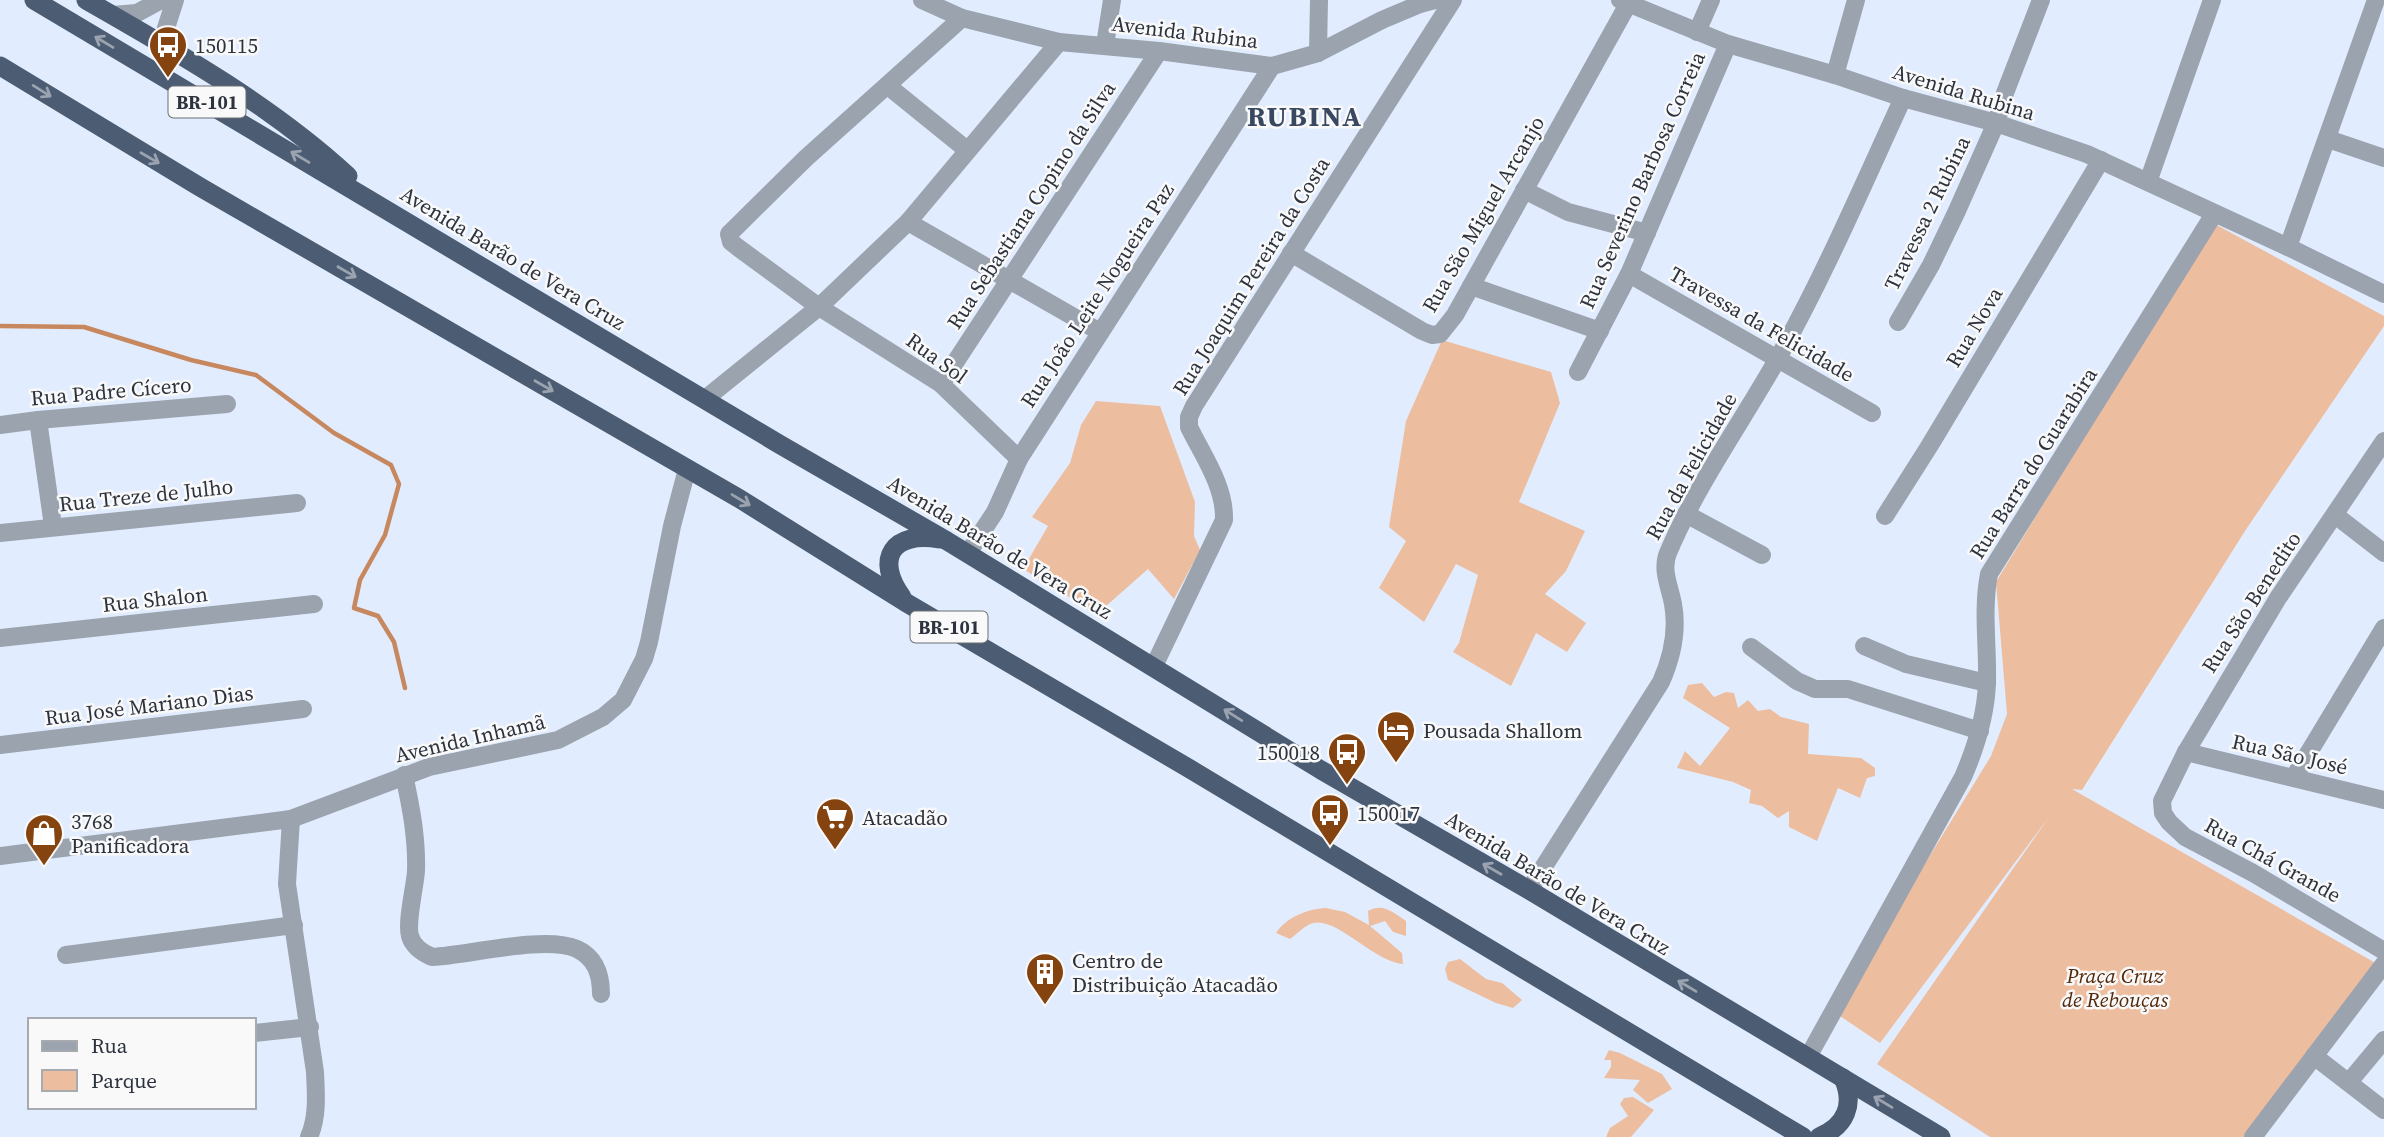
<svg xmlns="http://www.w3.org/2000/svg" width="2384" height="1137" font-family="'Source Serif 4',serif">
  <rect width="100%" height="100%" fill="#e1edff"/>
  <!-- green -->
  <g fill="#edbd9f">
    <path d="M2213 223 2384 316V326L2245 531 2082 790 2072 789 2379 965 2247 1137H1990L1877 1064 2049 817 1880 1043 1834 1012 1991 756 2007 714 1996 582Z"/>
    <path d="M1442 340 1551 372 1560 403 1519 502 1585 531 1566 571 1545 594 1586 623 1567 652 1536 633 1511 686 1453 652 1459 643 1478 575 1456 564 1424 622 1379 588 1406 541 1389 527 1406 421Z"/>
    <path d="M1096 401 1160 406 1195 502 1194 536 1200 550 1174 599 1148 569 1097 614 1023 569 1048 526 1032 517 1070 463 1081 425Z"/>
    <path d="M1702 683 1714 697 1726 692 1734 693 1738 708 1748 700 1758 711 1770 709 1781 717 1809 724 1808 754 1861 758 1875 768V776L1867 778 1860 798 1838 788 1817 841 1789 827V811L1778 818 1762 806 1749 803 1751 790 1733 782 1677 768 1685 751 1700 766 1730 728 1683 698 1688 685Z"/>
    <path d="M1326 908 1345 912 1369 925 1368 911C1383 902 1394 913 1406 921V936L1393 932 1385 921 1370 926 1402 953 1403 964C1373 961 1337 917 1313 923 1305 925 1297 934 1290 939L1276 933C1287 917 1307 909 1326 908Z"/>
    <path d="M1460 959 1486 979 1502 983 1522 1000 1513 1008 1496 1003 1448 980 1445 969 1448 962Z"/>
    <path d="M1609 1050 1620 1053 1662 1074 1672 1089 1648 1103 1633 1090 1640 1080 1604 1078 1611 1067V1060H1604Z"/>
    <path d="M1633 1097 1654 1110 1631 1137H1606L1610 1128 1628 1116 1620 1104 1624 1098Z"/>
  </g>
  <g fill="none" stroke-linecap="round" stroke-linejoin="round">
    <!-- stream -->
    <path stroke="#c78860" stroke-width="4.5" d="M0 326 84 327 191 360 256 375 334 433 391 465 399 484 385 535 360 580 354 608 378 616 394 642 405 688"/>
    <!-- minor -->
    <g stroke="#9ba3af" stroke-width="18">
      <path d="M922 0 962 18 1059 42 1159 51 1272 66 1318 53 1382 20 1420 4 1435 0"/>
      <path d="M1620 0 1728 44 1835 75 1903 98 1996 123 2087 154 2288 247 2384 294"/>
      <path d="M112 15 137 13 161 0"/>
      <path d="M962 18 806 158 729 234 731 242 740 249 819 307 941 384 1019 459"/>
      <path d="M1697 32 1711 0"/>
      <path d="M164 45 166 28 175 0"/>
      <path d="M1105 45 1112 0"/>
      <path d="M1318 53 1319 0"/>
      <path d="M1835 75 1856 0"/>
      <path d="M888 86 967 150"/>
      <path d="M2328 139 2384 158"/>
      <path d="M2148 182 2212 0"/>
      <path d="M1524 190 1568 212 1647 233"/>
      <path d="M908 222 1100 332"/>
      <path d="M2288 247 2376 0"/>
      <path d="M1291 253 1422 331 1432 335 1440 334 1455 315 1628 4"/>
      <path d="M1629 274 1872 413"/>
      <path d="M1471 286 1600 331"/>
      <path d="M1898 322 1931 265 1956 213 1996 123 2005 93 2041 0"/>
      <path d="M1578 372 1629 274 1728 44"/>
      <path d="M941 384 1159 51"/>
      <path d="M705 399 819 307 908 222 1059 42"/>
      <path d="M38 420 53 526"/>
      <path d="M0 425 38 420 227 404"/>
      <path d="M2384 441 2278 598 2186 752 2162 801 2163 813 2169 822 2185 837 2253 873 2384 951"/>
      <path d="M1686 514 1762 555"/>
      <path d="M2335 515 2384 553"/>
      <path d="M1885 516 1930 445 2101 160"/>
      <path d="M0 533 297 503"/>
      <path d="M968 553 995 512 1019 459 1272 66"/>
      <path d="M0 638 314 604"/>
      <path d="M1864 646 1906 664 1987 683"/>
      <path d="M1751 647 1797 681 1815 689H1848L1980 731"/>
      <path d="M1154 666 1224 520C1225 486 1203 456 1189 427V417L1194 406 1453 0"/>
      <path d="M0 745 303 709"/>
      <path d="M2186 752 2384 800"/>
      <path d="M404 775C411 807 417 838 416 871 415 887 406 922 410 936 413 947 423 953 432 957 470 955 545 935 577 949 596 958 601 975 601 994"/>
      <path d="M2294 777 2384 628"/>
      <path d="M291 819 287 884 315 1072C316 1094 318 1117 309 1137"/>
      <path d="M1529 890 1661 682C1672 657 1678 631 1673 604 1670 587 1661 570 1668 553 1697 484 1742 422 1778 358 1825 274 1863 185 1903 98"/>
      <path d="M66 955 294 925"/>
      <path d="M254 1033 310 1027"/>
      <path d="M2314 1056 2384 1110"/>
      <path d="M1808 1057 1963 777C1976 747 1986 716 1987 682 1988 646 1982 610 1989 574L2214 214"/>
      <path d="M2349 1082 2384 1040"/>
      <path d="M2253 1137 2384 964"/>
    </g>
    <!-- tertiary -->
    <path stroke="#9ba3af" stroke-width="18" d="M0 856 291 819 429 767 558 740 603 717 623 700 644 659 649 642 672 526 687 469"/>
    <!-- trunk -->
    <g stroke="#4c5c73" stroke-width="19">
      <path d="M34 0 779 444 947 541 1321 770 1529 890 1941 1137"/>
      <path d="M86 0C177 52 271 105 348 176"/>
      <path d="M0 66 200 187 740 499 905 602 1190 769 1803 1137"/>
      <path d="M902 597C874 558 893 531 939 539"/>
      <path d="M1819 1137C1846 1126 1855 1104 1843 1078"/>
    </g>
  </g>
  <!-- one-way arrows -->
  <defs><path id="oneway-shaft" d="M-6 0H5M1.5-3L5.5 0L1.5 3" fill="none" stroke-width="1.6" stroke-linecap="round" stroke-linejoin="round" transform="scale(1.75)"/></defs>
  <g stroke="#9aa3af">
    <use href="#oneway-shaft" transform="translate(104 42) rotate(-149)"/>
    <use href="#oneway-shaft" transform="translate(42 91) rotate(32)"/>
    <use href="#oneway-shaft" transform="translate(300 157) rotate(-149)"/>
    <use href="#oneway-shaft" transform="translate(150 158) rotate(30)"/>
    <use href="#oneway-shaft" transform="translate(347 272) rotate(30)"/>
    <use href="#oneway-shaft" transform="translate(544 386) rotate(30)"/>
    <use href="#oneway-shaft" transform="translate(741 500) rotate(31)"/>
    <use href="#oneway-shaft" transform="translate(1233 715) rotate(-148)"/>
    <use href="#oneway-shaft" transform="translate(1492 869) rotate(-150)"/>
    <use href="#oneway-shaft" transform="translate(1687 986) rotate(-149)"/>
    <use href="#oneway-shaft" transform="translate(1883 1102) rotate(-149)"/>
  </g>
  <!-- icons -->
  <defs>
    <symbol id="bus-pin" viewBox="-11 -11 22 30"><path d="M0 17L-7.5 6A9.5 9.5 0 1 1 7.5 6Z" fill="#854310" stroke="#f9f9f9"/><path d="M-5-6H5V4H4V6H2V4H-2V6H-4V4H-5ZM-3.5-4V0h7V-4ZM-3.5 1.2v1.5H-2V1.2ZM2 1.2v1.5H3.5V1.2Z" fill="#fff"/></symbol>
    <symbol id="hotel-pin" viewBox="-11 -11 22 30"><path d="M0 17L-7.5 6A9.5 9.5 0 1 1 7.5 6Z" fill="#854310" stroke="#f9f9f9"/><path d="M-6-4.5h1.5V1H6V5H4.5V3h-9V5H-6ZM-4 0a1.8 1.8 0 1 1 3.6 0ZM.5 0V-2.5h3Q6-2.5 6 0Z" fill="#fff"/></symbol>
    <symbol id="supermarket-pin" viewBox="-11 -11 22 30"><path d="M0 17L-7.5 6A9.5 9.5 0 1 1 7.5 6Z" fill="#854310" stroke="#f9f9f9"/><path d="M-6-5.5h2.5l.6 2H6L4.5 2H-2.5L-4.4-4H-6ZM-1.5 3.2a1.3 1.3 0 1 0 .1 0ZM3 3.2a1.3 1.3 0 1 0 .1 0Z" fill="#fff"/></symbol>
    <symbol id="shop-pin" viewBox="-11 -11 22 30"><path d="M0 17L-7.5 6A9.5 9.5 0 1 1 7.5 6Z" fill="#854310" stroke="#f9f9f9"/><path d="M-5-2.5h2.3a2.7 3.5 0 0 1 5.4 0H5L5.5 6h-11ZM-1.5-2.5h3a1.5 2.3 0 0 0-3 0Z" fill="#fff"/></symbol>
    <symbol id="building-pin" viewBox="-11 -11 22 30"><path d="M0 17L-7.5 6A9.5 9.5 0 1 1 7.5 6Z" fill="#854310" stroke="#f9f9f9"/><path d="M-4-6H4V6H1V3H-1V6H-4ZM-2.5-4.3h1.7v1.8h-1.7ZM.8-4.3h1.7v1.8H.8ZM-2.5-1h1.7V.8h-1.7ZM.8-1h1.7V.8H.8Z" fill="#fff"/></symbol>
  </defs>
  <g fill-rule="evenodd">
    <use href="#bus-pin" x="146" y="23" width="44" height="60"/>
    <use href="#hotel-pin" x="1374" y="708" width="44" height="60"/>
    <use href="#bus-pin" x="1325" y="730" width="44" height="60"/>
    <use href="#bus-pin" x="1308" y="791" width="44" height="60"/>
    <use href="#supermarket-pin" x="813" y="795" width="44" height="60"/>
    <use href="#shop-pin" x="22" y="811" width="44" height="60"/>
    <use href="#building-pin" x="1023" y="950" width="44" height="60"/>
  </g>
  <g text-anchor="middle" dominant-baseline="central" stroke-width="5" stroke-linejoin="round" paint-order="stroke">
    <!-- shield labels -->
    <g fill="#f9f9f9" stroke="#6a6e77" stroke-width="2">
      <rect x="168.5" y="86.5" width="77" height="31" rx="5"/>
      <rect x="910.5" y="611.5" width="77" height="31" rx="5"/>
    </g>
    <g font-size="19" font-weight="bold" fill="#2c333f">
      <text x="207" y="102">BR-101</text>
      <text x="949" y="627">BR-101</text>
    </g>
    <!-- street labels -->
    <g font-size="21" fill="#2c333f" stroke="#f9f9f9">
      <text transform="translate(1185 32) rotate(7)">Avenida Rubina</text>
      <text transform="translate(1964 92) rotate(17)">Avenida Rubina</text>
      <text transform="translate(1642 180) rotate(-66)">Rua Severino Barbosa Correia</text>
      <text transform="translate(1031 205) rotate(-57)">Rua Sebastiana Copino da Silva</text>
      <text transform="translate(1927 213) rotate(-64)">Travessa 2 Rubina</text>
      <text transform="translate(1483 214) rotate(-60)">Rua São Miguel Arcanjo</text>
      <text transform="translate(513 258) rotate(31)">Avenida Barão de Vera Cruz</text>
      <text transform="translate(1251 276) rotate(-58)">Rua Joaquim Pereira da Costa</text>
      <text transform="translate(1097 295) rotate(-57)">Rua João Leite Nogueira Paz</text>
      <text transform="translate(1762 324) rotate(30)">Travessa da Felicidade</text>
      <text transform="translate(1974 327) rotate(-59)">Rua Nova</text>
      <text transform="translate(937 358) rotate(36)">Rua Sol</text>
      <text transform="translate(111 391) rotate(-5)">Rua Padre Cícero</text>
      <text transform="translate(2033 463) rotate(-58)">Rua Barra do Guarabira</text>
      <text transform="translate(1691 466) rotate(-61)">Rua da Felicidade</text>
      <text transform="translate(146 495) rotate(-6)">Rua Treze de Julho</text>
      <text transform="translate(1000 547) rotate(31)">Avenida Barão de Vera Cruz</text>
      <text transform="translate(155 599) rotate(-6)">Rua Shalon</text>
      <text transform="translate(2251 602) rotate(-57)">Rua São Benedito</text>
      <text transform="translate(149 705) rotate(-7)">Rua José Mariano Dias</text>
      <text transform="translate(470 738) rotate(-13)">Avenida Inhamã</text>
      <text transform="translate(2290 754) rotate(13)">Rua São José</text>
      <text transform="translate(2273 860) rotate(29)">Rua Chá Grande</text>
      <text transform="translate(1558 883) rotate(31)">Avenida Barão de Vera Cruz</text>
    </g>
    <!-- poi labels -->
    <g font-size="21" fill="#2c333f" stroke="#f9f9f9" text-anchor="start">
      <text x="195" y="45">150115</text>
      <text x="1423" y="730">Pousada Shallom</text>
      <text x="1320" y="752" text-anchor="end">150018</text>
      <text x="1357" y="813">150017</text>
      <text x="862" y="817">Atacadão</text>
      <text x="71" y="821">3768<tspan x="71" dy="24">Panificadora</tspan></text>
      <text x="1072" y="960">Centro de<tspan x="1072" dy="24">Distribuição Atacadão</tspan></text>
    </g>
    <!-- park labels -->
    <g font-size="21" font-style="italic" fill="#522808" stroke="#f9f9f9">
      <text x="2115" y="975">Praça Cruz<tspan x="2115" dy="24">de Rebouças</tspan></text>
    </g>
    <!-- district labels -->
    <g font-size="28" font-weight="bold" letter-spacing="2" fill="#394861" stroke="#f9f9f9">
      <text x="1305" y="116">RUBINA</text>
    </g>
  </g>
  <!-- legend -->
  <rect x="28" y="1018" width="228" height="91" fill="#f9f9f9" stroke="#a7aaaf" stroke-width="2"/>
  <rect x="42" y="1041" width="35" height="10" fill="#9ba3af" stroke="#a7aaaf" stroke-width="2"/>
  <text x="91" y="1053" font-size="21" fill="#2c333f">Rua</text>
  <rect x="42" y="1070" width="35" height="21" fill="#edbd9f" stroke="#a7aaaf" stroke-width="2"/>
  <text x="91" y="1088" font-size="21" fill="#2c333f">Parque</text>
</svg>
